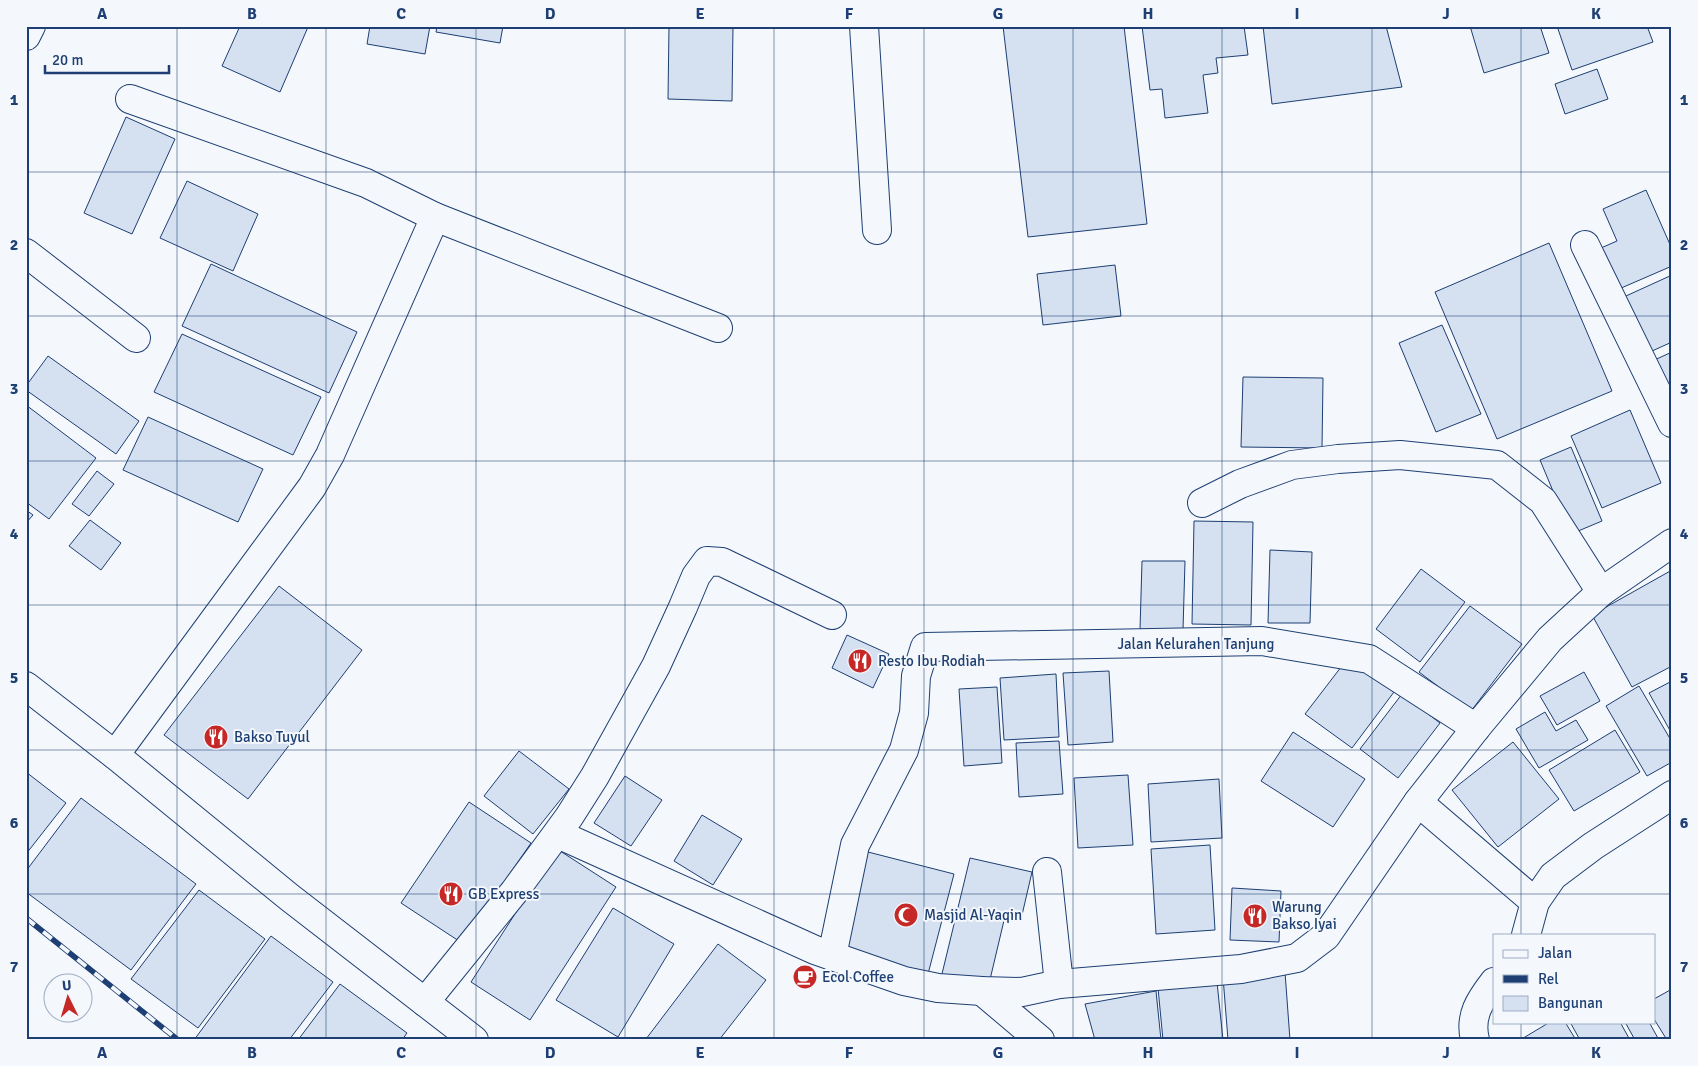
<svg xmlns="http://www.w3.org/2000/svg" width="1698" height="1066" font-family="Signika,sans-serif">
  <rect width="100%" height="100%" fill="#f4f7fb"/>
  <!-- building -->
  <g fill="#d5e0f0" stroke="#1d3f73">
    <path d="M240 26 308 27 280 92 222 66Z"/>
    <path d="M370 26H430L425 54 367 44Z"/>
    <path d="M437 26H503L500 43 436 32Z"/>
    <path d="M669 26H733L732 101 668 99Z"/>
    <path d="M1003 26H1124L1147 224 1028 237Z"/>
    <path d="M1142 26H1244L1248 55 1216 58 1218 73 1203 75 1208 113 1165 118 1162 89 1150 90Z"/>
    <path d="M1263 26H1386L1402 87 1272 104Z"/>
    <path d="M1470 26H1540L1549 53 1484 73Z"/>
    <path d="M1557 26H1647L1653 42 1572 70Z"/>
    <path d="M1597 69 1608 99 1565 114 1555 84Z"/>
    <path d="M126 117 175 139 132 234 84 213Z"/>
    <path d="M187 181 258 214 233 271 160 238Z"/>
    <path d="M1646 190 1672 249V266L1612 292 1594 251 1617 241 1603 209Z"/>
    <path d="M1549 243 1612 391 1497 439 1435 292Z"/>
    <path d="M211 264 357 332 329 393 182 326Z"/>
    <path d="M1115 265 1121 316 1043 325 1037 274Z"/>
    <path d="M1672 275V342L1641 356 1615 301Z"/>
    <path d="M1442 325 1481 414 1436 432 1399 343Z"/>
    <path d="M182 334 321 397 293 455 154 392Z"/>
    <path d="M1672 352V408L1650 362Z"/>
    <path d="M48 356 139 421 116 454 26 390V386Z"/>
    <path d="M1243 377 1323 378 1322 448 1241 447Z"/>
    <path d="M26 405 96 458 49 519 26 502Z"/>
    <path d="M1630 410 1661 483 1602 508 1571 436Z"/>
    <path d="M148 417 263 469 238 522 123 470Z"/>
    <path d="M1571 447 1602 521 1571 534 1540 460Z"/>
    <path d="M97 471 114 484 89 516 72 504Z"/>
    <path d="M26 510 33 515 26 523Z"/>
    <path d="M90 520 121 543 101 570 69 546Z"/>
    <path d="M1194 521 1253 522 1251 625 1192 624Z"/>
    <path d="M1270 550 1312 552 1310 623H1268Z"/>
    <path d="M1142 561H1185L1183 630H1140Z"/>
    <path d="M1421 569 1465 602 1420 662 1376 629Z"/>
    <path d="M1672 570V666L1632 687 1592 615Z"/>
    <path d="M279 586 362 650 248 799 164 735Z"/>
    <path d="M1470 606 1522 644 1471 711 1419 672Z"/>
    <path d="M847 635 889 654 873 688 832 668Z"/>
    <path d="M1348 658 1394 692 1352 748 1305 714Z"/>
    <path d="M1109 671 1113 742 1068 745 1063 673Z"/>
    <path d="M1584 672 1600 701 1557 725 1540 696Z"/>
    <path d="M1056 674 1059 737 1004 740 1000 678Z"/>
    <path d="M1672 681V734L1649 693Z"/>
    <path d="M1639 686 1672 742V762L1647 776 1606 706Z"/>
    <path d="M997 687 1002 763 964 766 959 689Z"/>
    <path d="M1402 694 1440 723 1398 778 1360 749Z"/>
    <path d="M1545 712 1556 731 1576 720 1588 740 1539 768 1516 729Z"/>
    <path d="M1615 730 1640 772 1574 811 1549 770Z"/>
    <path d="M1293 732 1365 779 1333 827 1261 781Z"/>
    <path d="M1059 741 1063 794 1019 797 1016 743Z"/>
    <path d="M1513 742 1559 799 1498 847 1452 790Z"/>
    <path d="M519 751 569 789 533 834 484 796Z"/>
    <path d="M26 772 66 803 26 854Z"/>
    <path d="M1128 775 1133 845 1078 848 1074 778Z"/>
    <path d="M625 776 662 800 631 846 594 823Z"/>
    <path d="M1219 779 1222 838 1151 842 1148 784Z"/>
    <path d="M81 798 196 884 131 970 26 892V871Z"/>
    <path d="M469 802 531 843 462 943 401 903Z"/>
    <path d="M702 815 742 839 713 885 674 861Z"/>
    <path d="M1210 845 1215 930 1156 934 1151 849Z"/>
    <path d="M557 849 616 887 530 1020 471 982Z"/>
    <path d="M868 852 954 874 928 974 842 953Z"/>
    <path d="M970 858 1032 872 1022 915 1006 912 988 988 941 978Z"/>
    <path d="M1232 888 1281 891 1279 942 1230 940Z"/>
    <path d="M199 890 265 939 198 1028 131 979Z"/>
    <path d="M613 908 674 944 618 1037 556 1000Z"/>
    <path d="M271 936 333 982 289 1040H194Z"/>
    <path d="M718 944 766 980 719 1040 646 1039Z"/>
    <path d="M1285 972 1290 1040H1228L1223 977Z"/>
    <path d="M1217 982 1223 1040H1163L1158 988Z"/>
    <path d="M340 984 407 1033 402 1040H298Z"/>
    <path d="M1672 989V1040H1667L1654 1019V999Z"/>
    <path d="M1156 991 1161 1040H1095L1085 1004Z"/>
    <path d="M1550 1022H1565L1576 1040H1520Z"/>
    <path d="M1570 1022H1620L1630 1040H1580Z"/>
    <path d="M1625 1022H1649L1659 1040H1635Z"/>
  </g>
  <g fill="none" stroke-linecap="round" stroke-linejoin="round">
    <defs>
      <g id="minor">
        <path d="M864 26 877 230"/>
        <path d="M26 36 31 26"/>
        <path d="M435 217 718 328"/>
        <path d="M1585 245 1672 423"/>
        <path d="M26 253 136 338"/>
        <path d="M1202 503 1240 484 1292 465 1338 459 1400 455 1497 465 1543 501 1601 592"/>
        <path d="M26 686 115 755 289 897 474 1040"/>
        <path d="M115 755 312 487 330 455 435 217 366 183 130 99"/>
        <path d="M1418 802 1535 902"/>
        <path d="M558 834 815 950 904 981 938 988 982 991 1022 992 1059 984 1241 969 1297 958 1326 936 1418 802 1476 728 1550 639 1601 592 1672 543"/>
        <path d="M1047 872 1059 984"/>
        <path d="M1526 935 1535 902 1553 876 1593 846 1672 795"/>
        <path d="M832 956 855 845 904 750 914 713 916 676 925 647 1262 641 1369 659 1476 728"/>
        <path d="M982 991 1040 1040"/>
        <path d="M425 1002 514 892 569 817 595 776 656 666 683 607 696 576 707 561 722 562 832 615"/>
        <path d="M1475 1040C1469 1016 1480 1000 1494 982"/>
      </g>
    </defs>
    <!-- minor casing -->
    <use href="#minor" stroke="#1d3f73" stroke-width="30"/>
    <!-- minor -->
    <use href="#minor" stroke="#f4f7fb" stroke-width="28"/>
    <defs>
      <path id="rail" d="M26 918 178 1040"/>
    </defs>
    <!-- rail casing -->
    <use href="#rail" stroke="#1d3f73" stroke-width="5.5"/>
    <!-- rail -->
    <use href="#rail" stroke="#f4f7fb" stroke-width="4" stroke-dasharray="11" stroke-linecap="butt"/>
  </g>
  <!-- grid -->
  <path fill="none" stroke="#1d3f73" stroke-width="1" stroke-opacity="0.55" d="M177 26V1040M326 26V1040M476 26V1040M625 26V1040M774 26V1040M924 26V1040M1073 26V1040M1222 26V1040M1372 26V1040M1521 26V935M26 172H1672M26 316H1672M26 461H1672M26 605H1672M26 750H1672M26 894H1672M1521 1022V1040"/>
  <!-- icons -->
  <defs>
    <symbol id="restaurant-disc" viewBox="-11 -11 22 22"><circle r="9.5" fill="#c62828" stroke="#f4f7fb"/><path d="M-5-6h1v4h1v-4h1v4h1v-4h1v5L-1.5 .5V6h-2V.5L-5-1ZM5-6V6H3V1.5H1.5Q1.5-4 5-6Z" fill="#fff"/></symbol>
    <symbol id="mosque-disc" viewBox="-11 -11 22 22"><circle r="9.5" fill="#c62828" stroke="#f4f7fb"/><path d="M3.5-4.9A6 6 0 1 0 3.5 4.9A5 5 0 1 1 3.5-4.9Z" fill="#fff"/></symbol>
    <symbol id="cafe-disc" viewBox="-11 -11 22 22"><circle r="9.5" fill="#c62828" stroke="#f4f7fb"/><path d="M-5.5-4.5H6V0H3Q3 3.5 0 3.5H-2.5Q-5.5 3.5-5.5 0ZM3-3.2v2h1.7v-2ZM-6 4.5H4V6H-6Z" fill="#fff"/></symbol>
  </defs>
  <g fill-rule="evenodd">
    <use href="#restaurant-disc" x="846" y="647" width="28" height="28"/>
    <use href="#restaurant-disc" x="202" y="723" width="28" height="28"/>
    <use href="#restaurant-disc" x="437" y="880" width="28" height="28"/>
    <use href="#mosque-disc" x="892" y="901" width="28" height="28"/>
    <use href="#restaurant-disc" x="1241" y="902" width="28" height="28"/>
    <use href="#cafe-disc" x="791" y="963" width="28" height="28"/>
  </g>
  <g text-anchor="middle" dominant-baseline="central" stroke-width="4" stroke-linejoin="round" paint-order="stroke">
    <!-- street labels -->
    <g font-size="15" fill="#1d3f73" stroke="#f4f7fb">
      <text x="1196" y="644">Jalan Kelurahen Tanjung</text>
    </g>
    <!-- poi labels -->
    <g font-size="15" fill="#1d3f73" stroke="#f4f7fb" text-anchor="start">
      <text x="878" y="661">Resto Ibu Rodiah</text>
      <text x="234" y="737">Bakso Tuyul</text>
      <text x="468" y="894">GB Express</text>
      <text x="1272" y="907">Warung<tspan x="1272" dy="17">Bakso Iyai</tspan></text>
      <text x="924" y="915">Masjid Al-Yaqin</text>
      <text x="822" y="977">Ecol Coffee</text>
    </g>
  </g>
  <!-- border -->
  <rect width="1698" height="1066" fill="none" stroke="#f4f7fb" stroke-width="55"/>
  <!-- legend -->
  <rect x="1493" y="934" width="162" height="90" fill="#f4f7fb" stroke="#9eadc5"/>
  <rect x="1503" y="950" width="25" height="8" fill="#f4f7fb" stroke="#9eadc5"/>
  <text x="1538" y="958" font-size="15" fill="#1d3f73">Jalan</text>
  <rect x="1503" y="975" width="25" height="8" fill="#1d3f73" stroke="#9eadc5"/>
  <text x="1538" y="984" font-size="15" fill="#1d3f73">Rel</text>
  <rect x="1503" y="996" width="25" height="15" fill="#d5e0f0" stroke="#9eadc5"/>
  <text x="1538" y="1008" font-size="15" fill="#1d3f73">Bangunan</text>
  <!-- north arrow -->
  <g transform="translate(68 998) rotate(355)"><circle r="24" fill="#f4f7fb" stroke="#9eadc5"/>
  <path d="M0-4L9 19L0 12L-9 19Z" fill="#c62828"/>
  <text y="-8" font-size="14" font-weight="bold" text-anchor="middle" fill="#1d3f73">U</text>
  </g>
  <!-- scale -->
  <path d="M45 65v8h124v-8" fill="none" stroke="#1d3f73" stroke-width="2.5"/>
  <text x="52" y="65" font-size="15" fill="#1d3f73" stroke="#f4f7fb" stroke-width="4" paint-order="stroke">20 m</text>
  <rect x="28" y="28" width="1642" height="1010" fill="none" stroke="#1d3f73" stroke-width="2"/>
  <g font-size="16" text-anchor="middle" font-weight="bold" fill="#1d3f73">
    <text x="102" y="19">A</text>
    <text x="252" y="19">B</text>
    <text x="401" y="19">C</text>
    <text x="550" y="19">D</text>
    <text x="700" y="19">E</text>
    <text x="849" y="19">F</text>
    <text x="998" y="19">G</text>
    <text x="1148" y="19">H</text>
    <text x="1297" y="19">I</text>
    <text x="1446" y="19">J</text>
    <text x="1596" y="19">K</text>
    <text x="14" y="105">1</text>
    <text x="1684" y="105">1</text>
    <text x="14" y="250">2</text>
    <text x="1684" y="250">2</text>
    <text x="14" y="394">3</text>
    <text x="1684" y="394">3</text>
    <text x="14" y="539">4</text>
    <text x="1684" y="539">4</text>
    <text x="14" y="683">5</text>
    <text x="1684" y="683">5</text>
    <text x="14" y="828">6</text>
    <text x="1684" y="828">6</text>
    <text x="14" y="972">7</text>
    <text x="1684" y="972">7</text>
    <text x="102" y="1058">A</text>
    <text x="252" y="1058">B</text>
    <text x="401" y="1058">C</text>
    <text x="550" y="1058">D</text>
    <text x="700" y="1058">E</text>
    <text x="849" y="1058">F</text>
    <text x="998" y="1058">G</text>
    <text x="1148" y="1058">H</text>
    <text x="1297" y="1058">I</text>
    <text x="1446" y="1058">J</text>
    <text x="1596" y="1058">K</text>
  </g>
</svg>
